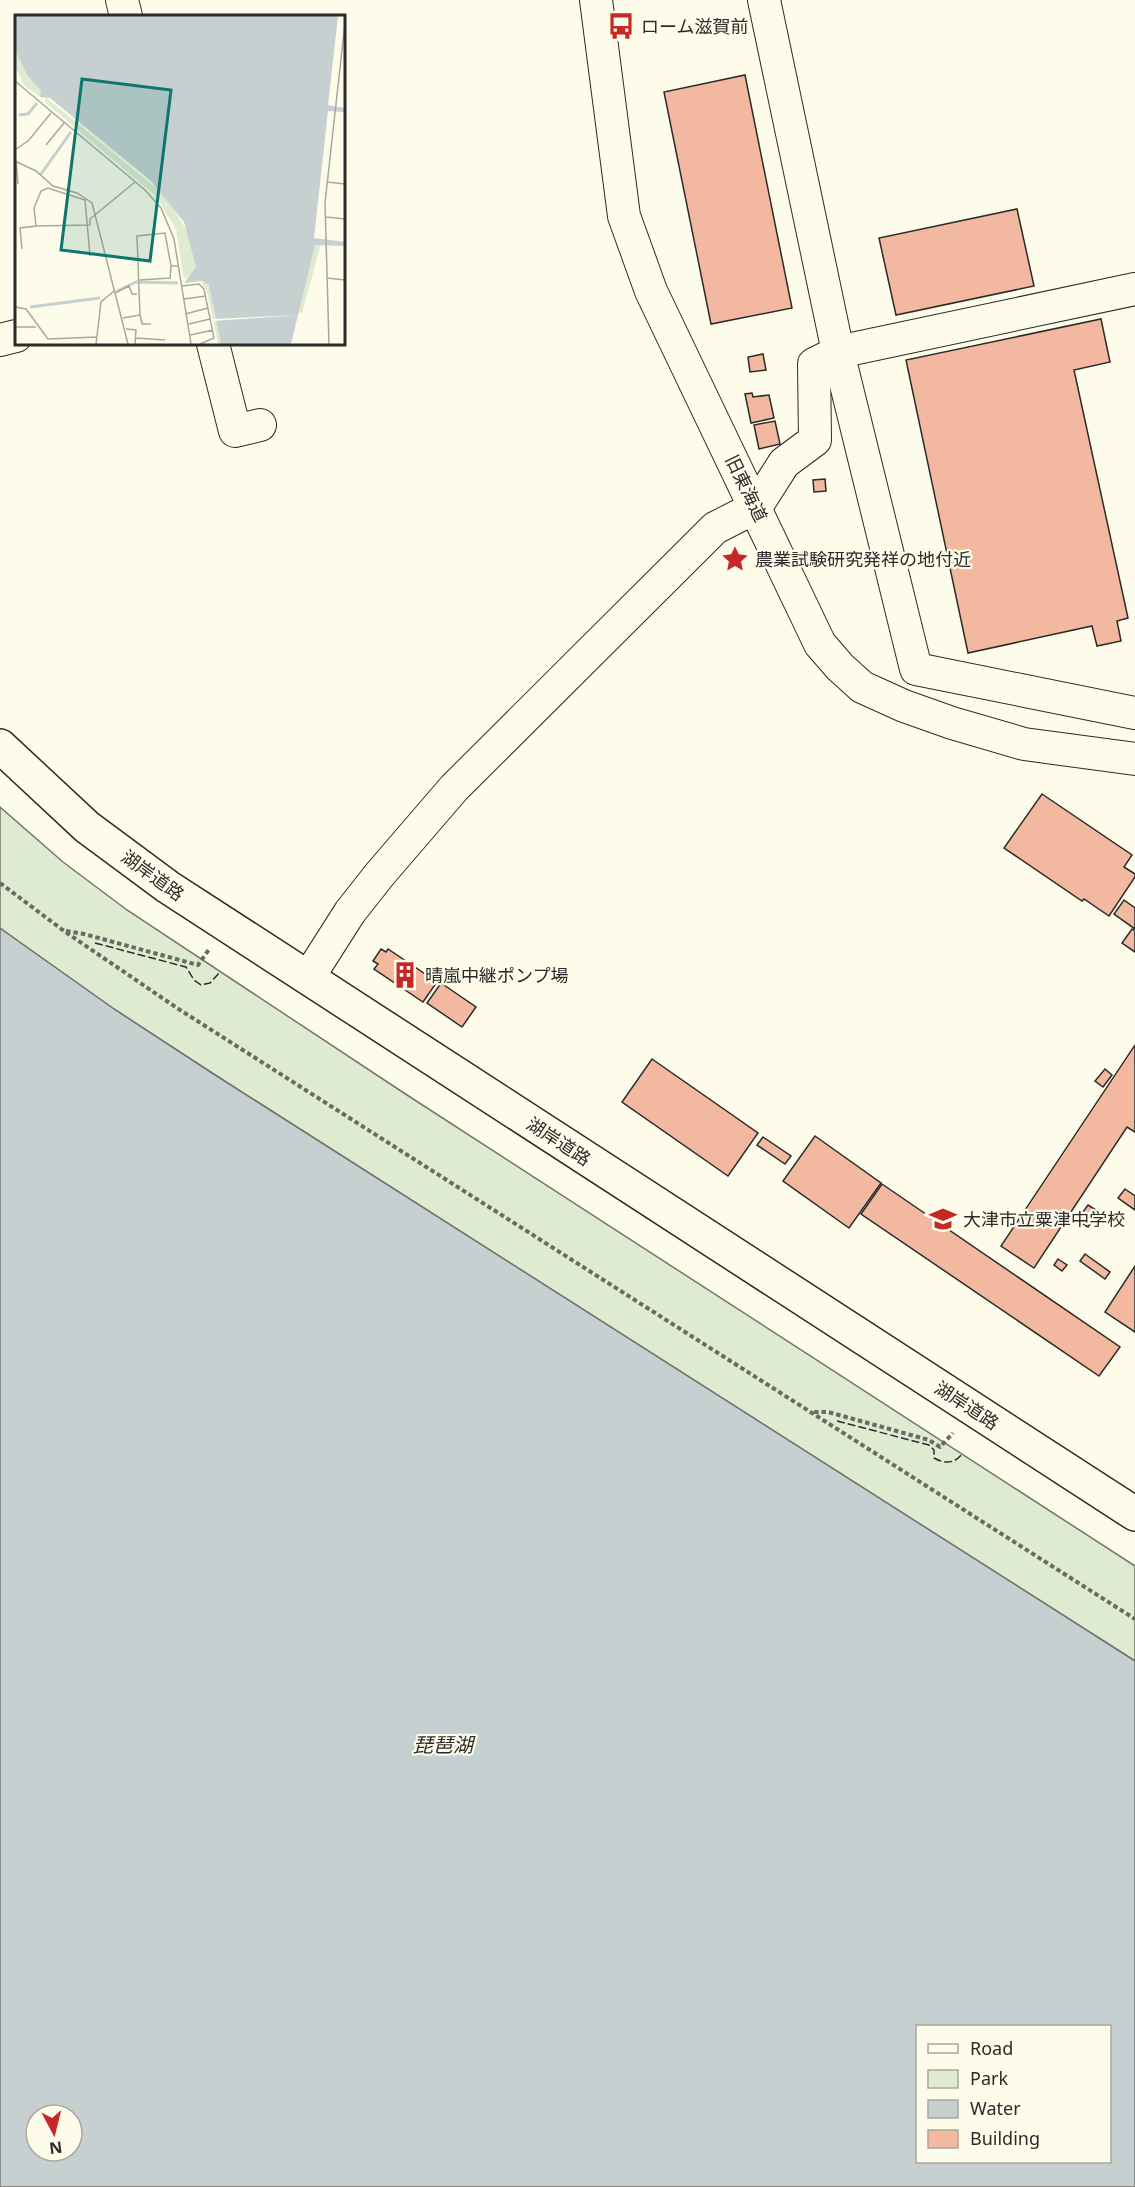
<svg xmlns="http://www.w3.org/2000/svg" width="1135" height="2187" font-family="'Noto Sans','Noto Sans JP',sans-serif">
  <rect width="100%" height="100%" fill="#fdfbea"/>
  <!-- green -->
  <path fill="#deebd1" stroke="#74746e" stroke-width="1.5" d="M0 807 63 862 127 910 407 1095 1135 1566V1661L212 1073 114 1009 5 932 0 928Z"/>
  <!-- water -->
  <path fill="#c7d0d0" stroke="#74746e" stroke-width="1.5" fill-rule="evenodd" d="M0 928 114 1009 212 1073 1135 1661V2187H0ZM918 2026H1110V2162H918ZM36 2115H72V2151H36Z"/>
  <!-- building -->
  <g fill="#f2b8a0" stroke="#2b2b2b" stroke-width="1.5">
    <path d="M745 75 792 308 711 324 664 92Z"/>
    <path d="M1017 209 1034 286 896 315 879 238Z"/>
    <path d="M1101 319 1110 362 1074 370 1128 618 1117 621 1121 641 1097 646 1092 626 968 653 906 360Z"/>
    <path d="M763 354 766 370 750 372 748 357Z"/>
    <path d="M752 393 753 397 769 395 774 418 751 423 745 394Z"/>
    <path d="M775 421 780 444 759 449 754 425Z"/>
    <path d="M825 479 826 491 814 492 813 480Z"/>
    <path d="M1042 794 1132 855 1124 867 1135 874V877L1109 916 1084 899 1082 901 1004 848Z"/>
    <path d="M1124 900 1135 908V929L1114 914Z"/>
    <path d="M1132 929 1135 931V952L1122 943Z"/>
    <path d="M381 949 386 952 388 949 437 982 423 1002 374 969 378 964 373 961Z"/>
    <path d="M441 983 476 1007 462 1027 427 1003Z"/>
    <path d="M1135 1045V1132L1127 1127 1034 1268 1001 1246Z"/>
    <path d="M652 1059 758 1133 728 1176 622 1102Z"/>
    <path d="M1105 1069 1112 1075 1103 1087 1095 1081Z"/>
    <path d="M815 1136 881 1183 849 1228 783 1181Z"/>
    <path d="M763 1137 791 1156 785 1164 757 1145Z"/>
    <path d="M882 1184 1120 1347 1099 1376 861 1214Z"/>
    <path d="M1125 1189 1135 1196V1210L1118 1198Z"/>
    <path d="M1088 1205 1099 1212 1088 1227 1077 1220Z"/>
    <path d="M1085 1254 1110 1272 1105 1279 1080 1261Z"/>
    <path d="M1058 1259 1067 1265 1062 1271 1054 1265Z"/>
    <path d="M1135 1266V1332L1105 1312Z"/>
  </g>
  <g fill="none" stroke-linecap="round" stroke-linejoin="round">
    <defs>
      <g id="minor">
        <path d="M122 0 126 16"/>
        <path d="M596 0 624 216 651 291 820 644 840 667 862 687 904 706 952 723 1024 744 1135 759"/>
        <path d="M764 0 838 352 916 669 1135 713"/>
        <path d="M0 340 16 336"/>
        <path d="M213 344 235 431 260 425"/>
        <path d="M308 978 350 912 380 874 454 788 715 528 756 507 784 463 815 440 814 364 838 352 1135 289"/>
      </g>
      <path id="major" d="M0 746 87 827 168 887 1135 1514"/>
    </defs>
    <!-- minor casing -->
    <use href="#minor" stroke="#2b2b2b" stroke-width="34"/>
    <!-- major casing -->
    <use href="#major" stroke="#2b2b2b" stroke-width="36"/>
    <!-- path -->
    <g stroke="#6a6964" stroke-width="4" stroke-dasharray="4.5 3" stroke-linecap="butt">
      <path d="M0 883 64 931 177 1008 1135 1619"/>
      <path d="M66 931 84 934 198 965 210 948"/>
      <path d="M814 1412H828L929 1440 940 1447 953 1433"/>
    </g>
    <!-- minor -->
    <use href="#minor" stroke="#fdfbea" stroke-width="32"/>
    <!-- major -->
    <use href="#major" stroke="#fdfbea" stroke-width="33"/>
    <!-- fence -->
    <g stroke="#2b2b2b" stroke-width="1.5" stroke-dasharray="8 3" stroke-linecap="butt">
      <path d="M95 943 186 967 194 980 201 985 210 983 220 972"/>
      <path d="M837 1421 929 1445 934 1450V1458C945 1464 954 1464 962 1454"/>
    </g>
  </g>
  <!-- icons -->
  <defs>
    <symbol id="bus-bare" viewBox="-9 -9 18 18"><path d="M-5-6H5V4H4V6H2V4H-2V6H-4V4H-5ZM-3.5-4V0h7V-4ZM-3.5 1.2v1.5H-2V1.2ZM2 1.2v1.5H3.5V1.2Z" fill="#c62828" stroke="#fdfbea" stroke-width="2.5" paint-order="stroke"/></symbol>
    <symbol id="sight-bare" viewBox="-9 -9 18 18"><path d="M0-6L1.8-2.2L6-1.7L2.9 1.2L3.7 5.4L0 3.3L-3.7 5.4L-2.9 1.2L-6-1.7L-1.8-2.2Z" fill="#c62828" stroke="#fdfbea" stroke-width="2.5" paint-order="stroke"/></symbol>
    <symbol id="building-bare" viewBox="-9 -9 18 18"><path d="M-4-6H4V6H1V3H-1V6H-4ZM-2.5-4.3h1.7v1.8h-1.7ZM.8-4.3h1.7v1.8H.8ZM-2.5-1h1.7V.8h-1.7ZM.8-1h1.7V.8H.8Z" fill="#c62828" stroke="#fdfbea" stroke-width="2.5" paint-order="stroke"/></symbol>
    <symbol id="school-bare" viewBox="-9 -9 18 18"><path d="M0-5L7-2L0 1L-7-2ZM-4 1L0 2.5L4 1V4Q0 6-4 4Z" fill="#c62828" stroke="#fdfbea" stroke-width="2.5" paint-order="stroke"/></symbol>
  </defs>
  <g fill-rule="evenodd">
    <use href="#bus-bare" x="602" y="7" width="38" height="38"/>
    <use href="#sight-bare" x="716" y="540" width="38" height="38"/>
    <use href="#building-bare" x="386" y="956" width="38" height="38"/>
    <use href="#school-bare" x="924" y="1200" width="38" height="38"/>
  </g>
  <g text-anchor="middle" dominant-baseline="central" stroke-width="4.5" stroke-linejoin="round" paint-order="stroke">
    <!-- poi labels -->
    <g font-size="18" fill="#2b2b2b" stroke="#fdfbea" text-anchor="start">
      <text x="641" y="26">ローム滋賀前</text>
      <text x="755" y="559">農業試験研究発祥の地付近</text>
      <text x="425" y="975">晴嵐中継ポンプ場</text>
      <text x="963" y="1219">大津市立粟津中学校</text>
    </g>
    <!-- street labels -->
    <g font-size="18" fill="#2b2b2b" stroke="#fdfbea">
      <text transform="translate(747 488) rotate(64)">旧東海道</text>
      <text transform="translate(153 875) rotate(36)">湖岸道路</text>
      <text transform="translate(559 1141) rotate(33)">湖岸道路</text>
      <text transform="translate(967 1405) rotate(33)">湖岸道路</text>
    </g>
    <!-- water labels -->
    <g font-size="20" font-style="italic" fill="#2b2b2b" stroke="#fdfbea">
      <text x="443" y="1744">琵琶湖</text>
    </g>
  </g>
  <!-- overview -->
  <g transform="translate(15 15)">
    <rect width="330" height="330" fill="#fdfbea"/>
    <path d="M0 35 12 60 26 76 25 82 9 70 0 51ZM30 82 151 181 174 220 181 252 179 258 169 264 161 215 142 182 30 87ZM306 229 287 298 282 297 300 230ZM186 267 191 268 195 272 206 329H203L192 276Z" fill="#deebd1"/>
    <path d="M0 1H323L313 90 330 93V97L313 96 299 223 330 227V231L300 230 276 329H206L194 270 187 266 169 268 181 252 169 207 136 166 35 83 25 82 26 76 12 60 0 35Z" fill="#c7d0d0"/>
    <path d="M285 300 198 306V304Z" fill="#fdfbea"/>
    <path fill="none" stroke="#c7d0d0" stroke-width="3" d="M4 100 13 99 22 88M26 159 56 117M102 276 121 267 163 268M15 292 85 283"/>
    <path fill="none" stroke="#a9a89e" stroke-width="1.5" d="M0 66 130 175 146 193 159 224 176 329M31 130 49 108M0 135 14 125 36 98M0 146 21 156 38 171 62 178 77 188 113 329M1 147 3 169M312 167 330 169M311 202 330 204M21 211 75 210V204L120 167M7 234 5 213 21 211 19 193 26 176 33 173 70 185 75 241M312 263 330 265M125 265 155 263 156 251M167 271 184 269 189 274 199 323 185 329M100 278 114 271 117 279H122M169 284 191 281M0 292 11 294 33 324 82 322M170 299 193 293M125 300 127 309H136M108 303 125 300 122 221 150 218 156 251H164M174 309 195 304M0 312H21M111 314 121 315 120 329M175 320 198 315M121 323 150 325M81 329 86 287 99 276M314 329 310 188 330 8"/>
    <path fill="#0f766e" fill-opacity="0.15" stroke="#0f766e" stroke-width="3" d="M67 64 156 75 135 246 46 235Z"/>
    <rect width="330" height="330" fill="none" stroke="#2b2b2b" stroke-width="3"/>
  </g>
  <!-- legend -->
  <rect x="916" y="2025" width="195" height="138" fill="#fdfbea" stroke="#a9a89e" stroke-width="1.5"/>
  <rect x="928" y="2044" width="30" height="9" fill="#fdfbea" stroke="#a9a89e" stroke-width="1.5"/>
  <text x="970" y="2055" font-size="18" fill="#2b2b2b">Road</text>
  <rect x="928" y="2070" width="30" height="18" fill="#deebd1" stroke="#a9a89e" stroke-width="1.5"/>
  <text x="970" y="2085" font-size="18" fill="#2b2b2b">Park</text>
  <rect x="928" y="2100" width="30" height="18" fill="#c7d0d0" stroke="#a9a89e" stroke-width="1.5"/>
  <text x="970" y="2115" font-size="18" fill="#2b2b2b">Water</text>
  <rect x="928" y="2130" width="30" height="18" fill="#f2b8a0" stroke="#a9a89e" stroke-width="1.5"/>
  <text x="970" y="2145" font-size="18" fill="#2b2b2b">Building</text>
  <!-- north arrow -->
  <g transform="translate(54 2133) rotate(173)"><circle r="28" fill="#fdfbea" stroke="#a9a89e" stroke-width="1.5"/>
  <path d="M0-4.5L10 22L0 15L-10 22Z" fill="#c62828"/>
  <text y="-9" font-size="16" font-weight="bold" text-anchor="middle" fill="#2b2b2b">N</text>
  </g>
</svg>
